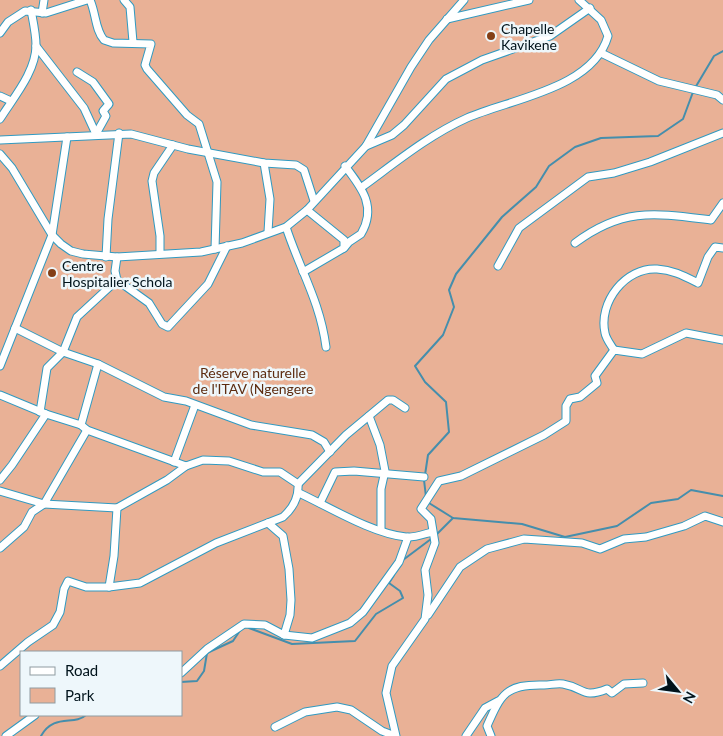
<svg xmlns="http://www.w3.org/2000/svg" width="723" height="736" font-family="Lato,sans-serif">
  <rect width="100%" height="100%" fill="#a7def6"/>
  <!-- green -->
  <path fill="#e9b196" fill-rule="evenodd" d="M0 0H723V736H0ZM21 652H181V715H21Z"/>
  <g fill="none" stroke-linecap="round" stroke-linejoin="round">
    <!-- stream -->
    <g stroke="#458eac" stroke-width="2">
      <path d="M695 88 714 56 723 51"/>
      <path d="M425 475 428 455 449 432 446 402 425 382 415 366 443 335 454 307 449 290 456 274 502 217 536 187 549 166 575 147 601 138 658 136 683 119 693 92"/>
      <path d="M424 480 426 497"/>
      <path d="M429 503 453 518 522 524 565 537 617 526 651 503 678 499 691 490 723 496"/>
      <path d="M437 534 453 518"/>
      <path d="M403 560 431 539"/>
      <path d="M249 628 292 644 355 641 376 614 403 598 400 591 389 583 394 575"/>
      <path d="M181 682 197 681 204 671 207 653 233 641 241 629"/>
      <path d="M41 736C54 713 74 726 86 715"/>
    </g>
    <defs>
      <g id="minor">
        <path d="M90 0C96 13 95 30 104 40L113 43 151 44 145 65 147 69 187 115 199 124 217 182 215 249"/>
        <path d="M124 0 130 7 133 42"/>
        <path d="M42 13 44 0"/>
        <path d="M447 19 529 0"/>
        <path d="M0 33 8 22 25 11 46 13 87 0"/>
        <path d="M36 46 84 108 96 134"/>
        <path d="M601 53 659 81 717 95 723 100"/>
        <path d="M77 72 93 82 109 104 103 111 106 116 96 134"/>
        <path d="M0 96 11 101"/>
        <path d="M0 119C13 98 36 72 36 45 36 34 33 21 31 10"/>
        <path d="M0 140 131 134 188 149 264 163 296 165 304 170 314 201"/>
        <path d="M366 146 392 135 404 125 446 79 482 60 550 36 590 8"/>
        <path d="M0 154 12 168 52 235 61 244 71 251 83 254 117 257 201 252 242 243 286 227 307 210 366 146 411 67 429 40 464 0"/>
        <path d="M264 163 270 199 268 232"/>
        <path d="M362 187C395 163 429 135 467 118 510 99 593 89 608 36L601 20 579 0"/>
        <path d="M286 227C300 270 320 301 326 347"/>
        <path d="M575 243C623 207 655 213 711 220L723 203"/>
        <path d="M344 248 349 242 361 234C377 207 362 188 345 166"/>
        <path d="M160 253V236L152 181 154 173 173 145"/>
        <path d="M106 257 108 219 119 133"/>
        <path d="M498 266 519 228 588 177 614 173 650 162 723 133"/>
        <path d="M303 272 344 248V240L307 210"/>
        <path d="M117 280 149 303 162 324 168 327 208 284 227 246"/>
        <path d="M15 328 63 352 98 364 164 397 186 401 251 425 312 435 324 442 330 452"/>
        <path d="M614 350C611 345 606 339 605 333 598 302 626 267 657 269 673 270 684 276 698 283L708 257 715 247 723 248"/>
        <path d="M0 366 52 235 67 137"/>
        <path d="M0 395 46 414 81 425 87 430 186 466 203 460 229 461 263 472H280L298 484C299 498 293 508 283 517L216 543 140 583 109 587H86L68 581 64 589 60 612 53 625 28 642 0 666"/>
        <path d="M40 412 47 368 63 352 77 317 117 280 115 271 117 257"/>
        <path d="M369 416 380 445 385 471 381 489V530"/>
        <path d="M81 425 98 364"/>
        <path d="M174 462 195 405"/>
        <path d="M0 480 12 465 46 414"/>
        <path d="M298 484 346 435 388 400H393L405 408"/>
        <path d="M0 491 44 504 117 508 167 480 186 466"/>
        <path d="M299 493C329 507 373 534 406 537 414 538 424 534 432 532"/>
        <path d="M320 503 335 472 354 471 424 477"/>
        <path d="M268 523 283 536 289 569 291 600 290 615 284 635"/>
        <path d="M0 548 24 527 32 512 44 504 87 430"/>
        <path d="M109 587 114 556 117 508"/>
        <path d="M428 615 460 567 487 549 524 539 582 543 600 549 624 539 646 537 684 526 705 516 723 522"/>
        <path d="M181 673 207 649 244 624 265 625 284 635 312 638 350 623 363 612 399 562 408 537"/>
        <path d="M275 727 305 712 337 707 351 710 382 731 395 736"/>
        <path d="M6 736 35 715"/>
        <path d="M396 736 386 693 392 666 425 619 428 595 425 570 435 543 431 519 421 509 439 481 461 476 544 435 566 421V406L570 399 580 397 597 383 595 376 614 350 642 354 686 333 723 340"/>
        <path d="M466 736 485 708 498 701"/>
        <path d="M491 736 487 726C501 694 506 684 544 685 550 685 557 683 563 684 585 688 582 699 607 689L612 693 624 684 643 683"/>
      </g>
    </defs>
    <!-- minor casing -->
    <use href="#minor" stroke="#319ac1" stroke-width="9"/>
    <!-- minor -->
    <use href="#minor" stroke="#fff" stroke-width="7"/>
  </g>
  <!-- markers -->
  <g fill="#843f17" stroke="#eef7fb" stroke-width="2">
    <circle cx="491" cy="36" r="5"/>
    <circle cx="52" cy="273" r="5"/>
  </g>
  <g text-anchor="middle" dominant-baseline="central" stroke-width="5" stroke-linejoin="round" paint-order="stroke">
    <!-- poi labels -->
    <g font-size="14" fill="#00131b" stroke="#eef7fb" text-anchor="start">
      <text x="501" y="28">Chapelle<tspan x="501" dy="16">Kavikene</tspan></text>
      <text x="62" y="265">Centre<tspan x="62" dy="16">Hospitalier Schola</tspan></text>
    </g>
    <!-- park labels -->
    <g font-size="14" fill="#5d2c10" stroke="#eef7fb">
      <text x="253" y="372">Réserve naturelle<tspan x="253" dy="16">de l'ITAV (Ngengere</tspan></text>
    </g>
  </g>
  <!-- legend -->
  <rect x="20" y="651" width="162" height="65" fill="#eef7fb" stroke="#8f9ca1"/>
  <rect x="30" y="667" width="25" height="8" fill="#ffffff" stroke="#8f9ca1"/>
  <text x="65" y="676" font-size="15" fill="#00131b">Road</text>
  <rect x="30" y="688" width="25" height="15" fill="#e9b196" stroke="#8f9ca1"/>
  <text x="65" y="701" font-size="15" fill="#00131b">Park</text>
  <!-- north arrow -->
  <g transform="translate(678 691) rotate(119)" stroke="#eef7fb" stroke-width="4" paint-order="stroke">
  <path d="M0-4L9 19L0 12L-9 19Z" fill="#00131b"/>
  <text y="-8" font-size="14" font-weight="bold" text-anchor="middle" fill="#00131b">N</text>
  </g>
</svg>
